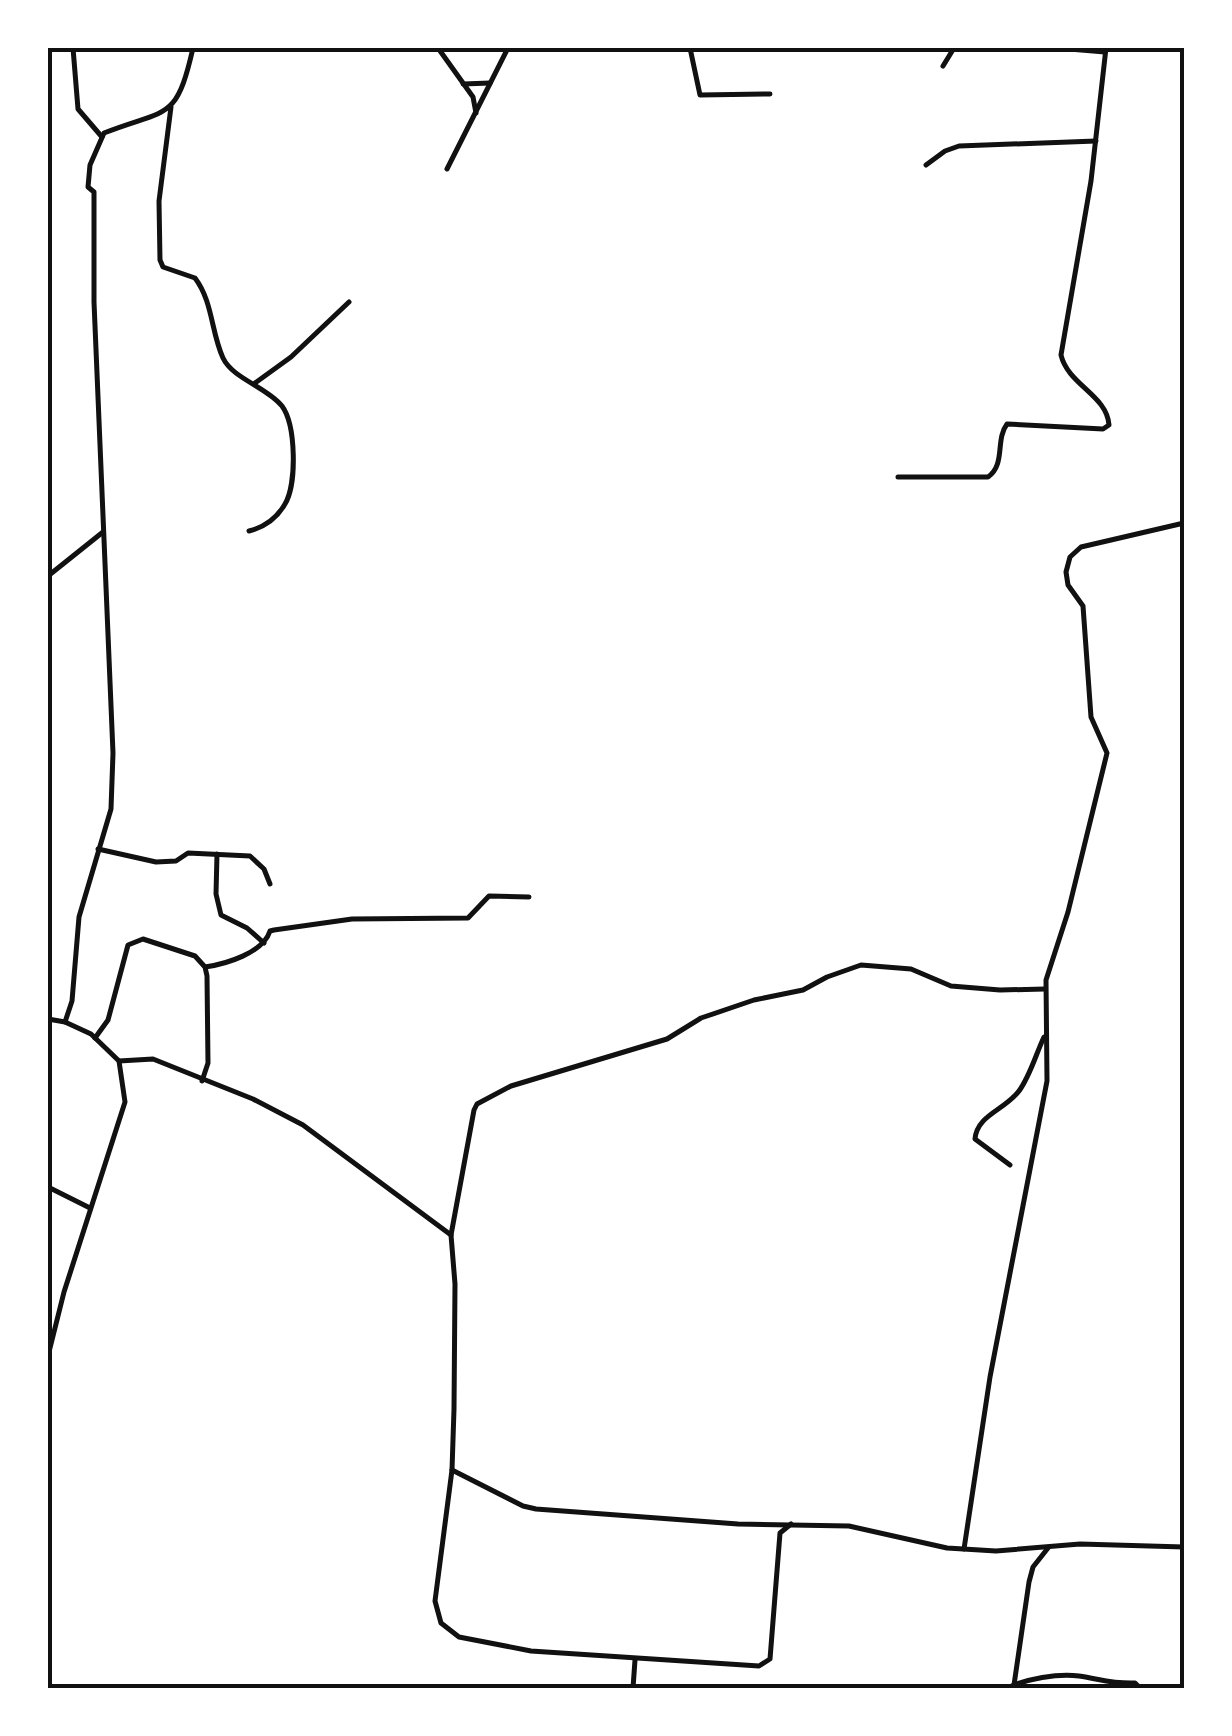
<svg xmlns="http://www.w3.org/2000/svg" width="1232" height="1736" font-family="Spectral,serif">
  <rect width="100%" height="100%" fill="#fff"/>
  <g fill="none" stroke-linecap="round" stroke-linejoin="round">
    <!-- minor -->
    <g stroke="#111" stroke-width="5">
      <path d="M73 48 78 109 102 137"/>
      <path d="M438 48 473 97 476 113"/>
      <path d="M690 48 700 95 770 94"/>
      <path d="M1057 48 1105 52"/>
      <path d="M943 66 954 48"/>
      <path d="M463 84 490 83"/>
      <path d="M171 107 159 201 160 260 163 267 195 278C213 302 211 332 223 358 233 379 267 387 282 406 296 425 297 484 285 504 277 518 265 527 249 531"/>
      <path d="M926 165 945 151 959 146 1096 141"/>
      <path d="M447 169 508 48"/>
      <path d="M255 383 291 357 349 302"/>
      <path d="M898 477H988C1006 464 995 440 1007 424L1103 429 1109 425C1107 395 1068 385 1061 355L1091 181 1106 48"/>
      <path d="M48 576 103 532"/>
      <path d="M98 849 156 862 176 861 188 853 250 856 264 869 270 884"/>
      <path d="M217 854 216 894 221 915 247 928 264 943"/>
      <path d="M205 967C226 964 263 953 270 931L274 930 352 919 468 918 489 896 529 897"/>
      <path d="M48 1019 65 1022 91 1034 119 1061 125 1102 64 1292 48 1356"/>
      <path d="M65 1022 72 1001 79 917 111 809 113 753 94 302V192L88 187 90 165 104 133C167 108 176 123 193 48"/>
      <path d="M95 1038 108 1020 128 945 143 939 195 956 205 967 207 976 208 1063 202 1081"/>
      <path d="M119 1061 153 1059 253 1099 303 1125 451 1235"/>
      <path d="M1010 1165 975 1139C977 1115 1005 1110 1019 1091 1030 1076 1036 1054 1044 1037"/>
      <path d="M48 1187 90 1208"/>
      <path d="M452 1470 523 1506 536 1509 738 1524 849 1526 947 1548 996 1551 1080 1544 1184 1547"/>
      <path d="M791 1524 780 1533 770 1659 759 1666 531 1651 459 1637 441 1623 435 1601 452 1470 454 1409 455 1284 451 1235 474 1110 477 1104 511 1086 667 1039 701 1018 754 1000 803 990 827 977 861 965 911 969 951 986 1000 990 1045 989"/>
      <path d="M964 1549 990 1377 1047 1081 1046 980 1068 912 1107 753 1091 717 1083 606 1068 585 1066 572 1070 557 1081 547 1184 523"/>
      <path d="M1014 1685 1029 1582 1033 1567 1048 1548"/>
      <path d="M633 1688 635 1660"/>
      <path d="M1007 1688C1026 1679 1058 1673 1079 1676 1100 1679 1112 1684 1135 1683L1140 1688"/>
    </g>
  </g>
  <!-- border -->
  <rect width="1232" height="1736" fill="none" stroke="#ffffff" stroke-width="100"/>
  <rect x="50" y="50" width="1132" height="1636" fill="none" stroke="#111" stroke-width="4"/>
</svg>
